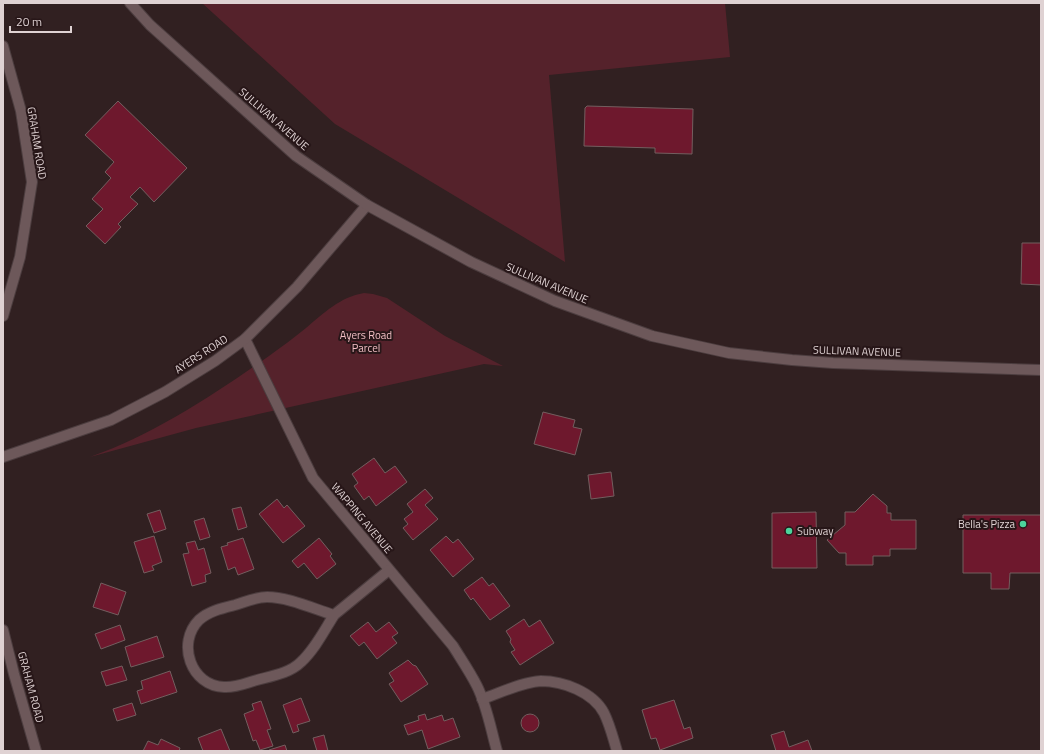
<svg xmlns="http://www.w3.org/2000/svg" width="1044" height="754" font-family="'Titillium Web',sans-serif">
  <rect width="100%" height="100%" fill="#312021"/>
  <!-- green -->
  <g fill="#55222b">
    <path d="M202 3H725L730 57 549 75 565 262 335 124Z"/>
    <path d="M364 293 373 294 387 298 445 336 503 366 484 364 196 428 90 457C155 434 213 395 269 356 281 347 294 338 306 328 324 313 340 297 364 293Z"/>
  </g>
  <!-- building -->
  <g fill="#6e182d" stroke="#735e5f">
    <path d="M118 101 187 168 154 202 140 187 130 197 138 204 118 224 121 227 105 244 86 226 103 209 92 199 111 178 105 172 114 162 85 135Z"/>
    <path d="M587 106 693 109 692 154 655 153V148L584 146 585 108Z"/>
    <path d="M1022 243H1041V285L1021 284Z"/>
    <path d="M543 412 575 420 573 427 582 429 575 455 534 444Z"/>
    <path d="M374 458 385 473 395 466 407 482 376 506 369 496 364 500 354 486 358 483 352 474Z"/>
    <path d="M611 472 614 496 591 499 588 475Z"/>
    <path d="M425 489 433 498 425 505 438 519 413 540 403 528 408 524 404 519 413 512 407 504Z"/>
    <path d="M873 494 887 506V513H891V520H916V549H890V556H873V565H846V553H839L827 540 845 525V512H855Z"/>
    <path d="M277 499 284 508 287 505 305 526 283 543 259 514Z"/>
    <path d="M241 507 247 527 238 530 232 509Z"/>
    <path d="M160 510 166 529 154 533 147 514Z"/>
    <path d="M816 512 817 568H772V513Z"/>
    <path d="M963 515H1041V573H1010L1009 589H991V573H963Z"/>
    <path d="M204 518 210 537 200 540 194 521Z"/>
    <path d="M154 536 162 562 152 566 154 570 144 573 134 542Z"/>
    <path d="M446 536 453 543 458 539 474 559 453 577 430 550Z"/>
    <path d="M243 538 254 569 238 575 235 567 228 570 221 547 228 545 227 543Z"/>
    <path d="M319 538 332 554 330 556 336 564 317 579 304 563 298 568 292 561Z"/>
    <path d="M195 541 198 550 204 548 211 573 205 575 206 582 192 586 183 554 189 553 186 543Z"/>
    <path d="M482 577 489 586 493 583 510 606 490 620 473 598 471 600 464 590Z"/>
    <path d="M101 583 126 592 118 615 93 607Z"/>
    <path d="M524 619 529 627 540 620 554 643 520 665 511 652 515 650 510 642 511 639 506 631Z"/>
    <path d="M368 622 376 632 389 622 398 633 392 637 397 643 377 659 364 642 359 646 350 636Z"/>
    <path d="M120 625 125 640 101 649 95 634Z"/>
    <path d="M157 636 164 657 131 667 125 647Z"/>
    <path d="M408 660 413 665 416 666 428 684 401 702 389 684 394 681 389 673Z"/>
    <path d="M122 666 127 680 106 686 101 672Z"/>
    <path d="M170 671 177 692 141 704 137 691 143 689 141 681Z"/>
    <path d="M301 698 310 721 297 725 299 731 293 733 283 705Z"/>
    <path d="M674 700 684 729 690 727 693 738 660 750 656 738 651 739 642 710Z"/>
    <path d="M261 701 271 729 267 730 273 746 260 750 256 740 253 741 244 714 254 710 252 704Z"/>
    <path d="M132 703 136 715 117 721 113 709Z"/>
    <path d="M425 714 427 720 442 715 444 721 453 718 460 737 428 749 422 730 408 735 404 725 419 720 418 716Z"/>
    <circle cx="530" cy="723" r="9"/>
    <path d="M221 729 230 751H203L198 738Z"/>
    <path d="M784 731 789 747 808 740 812 751H776L771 735Z"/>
    <path d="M324 735 328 751H317L313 738Z"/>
    <path d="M161 739 180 748 179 751H143L148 741 158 745Z"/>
    <path d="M285 745 287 751H269V750Z"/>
  </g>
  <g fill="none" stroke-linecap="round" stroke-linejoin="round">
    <defs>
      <g id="minor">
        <path d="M245 339 313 478 453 646C461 659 470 672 477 686 487 706 491 730 497 751"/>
        <path d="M334 615C324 631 315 649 301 662 290 673 272 676 257 680 246 683 235 688 224 687 191 686 176 643 199 620 209 611 223 608 235 605 245 602 256 597 267 597 288 597 314 609 334 615L389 570"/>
        <path d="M482 699C500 693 522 682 541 681 563 681 593 692 604 713 610 725 613 738 617 751"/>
      </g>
      <g id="tertiary">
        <path d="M3 46 21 111 32 182 20 257 3 316"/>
        <path d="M3 457 111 420 165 392 215 361 245 339 297 287 367 205"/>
        <path d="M3 630 14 674 36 751"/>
      </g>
      <path id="secondary" d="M130 3 150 25 296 156 367 205 471 262 555 301 652 336 729 353 792 360 833 363 1041 370"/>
    </defs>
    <!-- minor casing -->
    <use href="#minor" stroke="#4c3d3f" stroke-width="12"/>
    <!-- tertiary casing -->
    <use href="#tertiary" stroke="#4c3d3f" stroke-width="12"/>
    <!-- secondary casing -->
    <use href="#secondary" stroke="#4c3d3f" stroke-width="12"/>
    <!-- minor -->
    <use href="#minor" stroke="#6d585a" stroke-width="10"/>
    <!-- tertiary -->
    <use href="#tertiary" stroke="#6d585a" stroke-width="10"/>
    <!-- secondary -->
    <use href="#secondary" stroke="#6d585a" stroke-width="10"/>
  </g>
  <!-- markers -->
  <g fill="#4cd39b" stroke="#271618" stroke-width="1.5">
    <circle cx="1023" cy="524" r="4"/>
    <circle cx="789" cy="531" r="4"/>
  </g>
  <g text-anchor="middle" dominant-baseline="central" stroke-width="4" stroke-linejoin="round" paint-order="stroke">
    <!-- street labels -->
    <g font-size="11" fill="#dfd2d3" stroke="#271618">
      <text transform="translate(274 119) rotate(41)">SULLIVAN AVENUE</text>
      <text transform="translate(37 143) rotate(81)">GRAHAM ROAD</text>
      <text transform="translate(547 283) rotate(23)">SULLIVAN AVENUE</text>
      <text transform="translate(857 351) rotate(2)">SULLIVAN AVENUE</text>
      <text transform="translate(201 354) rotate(-33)">AYERS ROAD</text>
      <text transform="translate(362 518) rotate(50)">WAPPING AVENUE</text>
      <text transform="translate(31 687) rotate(75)">GRAHAM ROAD</text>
    </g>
    <!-- park labels -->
    <g font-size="11" fill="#f2bfc4" stroke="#271618">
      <text x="366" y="335">Ayers Road<tspan x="366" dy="13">Parcel</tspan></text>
    </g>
    <!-- poi labels -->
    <g font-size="11" fill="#dfd2d3" stroke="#271618" text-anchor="end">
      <text x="1015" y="524">Bella's Pizza</text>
      <text x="797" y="531" text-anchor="start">Subway</text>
    </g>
  </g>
  <!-- border -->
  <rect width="1044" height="754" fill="none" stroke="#dfd2d3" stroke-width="8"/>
  <!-- scale -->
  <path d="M10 26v6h61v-6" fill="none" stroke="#dfd2d3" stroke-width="2"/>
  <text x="16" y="26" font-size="12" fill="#dfd2d3" stroke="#271618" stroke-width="3" paint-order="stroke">20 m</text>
</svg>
